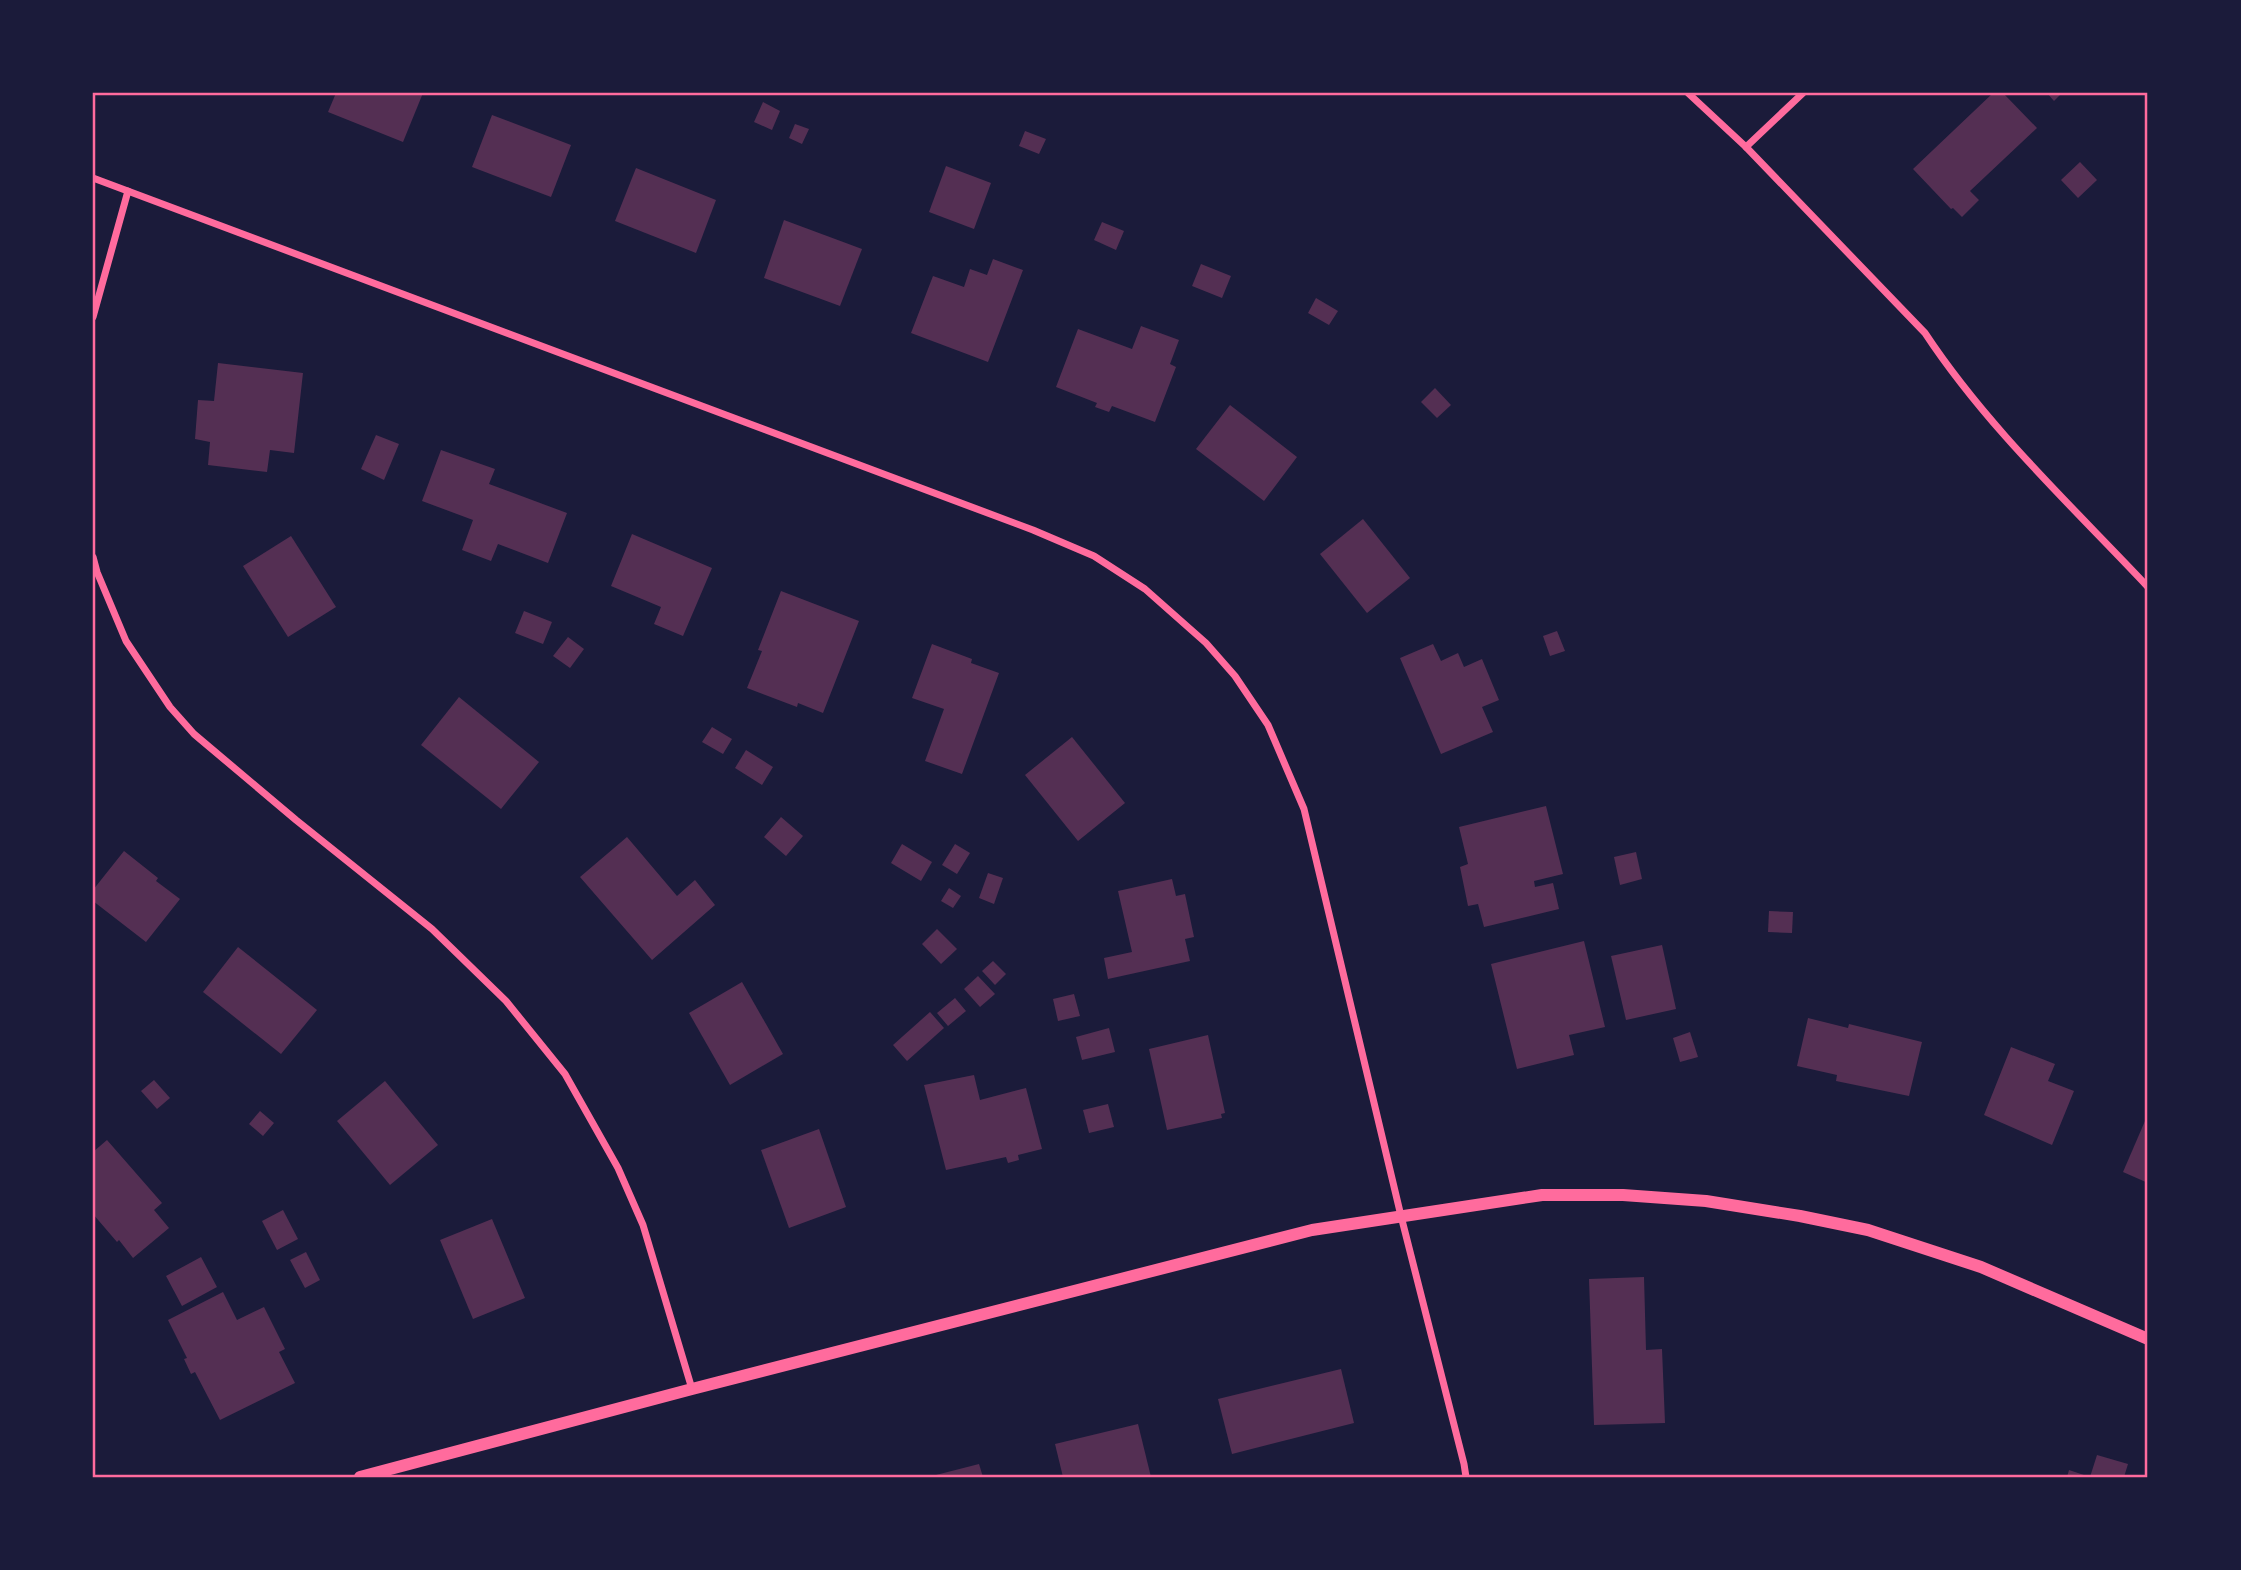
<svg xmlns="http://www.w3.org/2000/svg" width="2241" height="1570" font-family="Commissioner,sans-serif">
  <rect width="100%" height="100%" fill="#1b1b3a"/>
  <!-- building -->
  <g fill="#542f53">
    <path d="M336 93H423L403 142 328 112Z"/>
    <path d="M1993 93H2003L2037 128 1970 191 1979 200 1962 217 1953 208 1951 209 1913 169Z"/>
    <path d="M2047 93H2062L2054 101Z"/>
    <path d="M763 102 780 111 772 130 754 122Z"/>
    <path d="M492 115 571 145 551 197 472 167Z"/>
    <path d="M795 124 809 129 802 144 789 138Z"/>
    <path d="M1025 131 1046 139 1039 154 1019 146Z"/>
    <path d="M2080 162 2097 180 2078 198 2061 180Z"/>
    <path d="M946 166 991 183 974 229 929 212Z"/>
    <path d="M636 168 716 200 696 253 615 221Z"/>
    <path d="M784 220 862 249 840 306 764 278Z"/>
    <path d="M1102 222 1124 231 1116 250 1094 240Z"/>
    <path d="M993 259 1023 270 988 362 911 333 933 276 964 287 970 269 987 275Z"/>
    <path d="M1201 264 1231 276 1222 298 1192 286Z"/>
    <path d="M1316 298 1338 311 1329 325 1308 313Z"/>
    <path d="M1141 326 1179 340 1170 364 1176 367 1155 422 1112 406 1109 412 1095 407 1097 403 1056 387 1078 329 1132 349Z"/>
    <path d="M218 363 303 373 294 453 270 450 267 472 208 465 210 442 195 439 198 400 214 401Z"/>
    <path d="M1435 388 1451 405 1437 418 1421 402Z"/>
    <path d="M1230 405 1297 457 1264 501 1196 449Z"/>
    <path d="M376 435 399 444 384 480 361 469Z"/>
    <path d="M441 450 495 469 489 484 567 513 548 563 498 544 491 561 462 550 473 520 422 501Z"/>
    <path d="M1363 519 1410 578 1367 613 1320 554Z"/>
    <path d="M632 534 712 568 683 636 654 624 661 607 611 586Z"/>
    <path d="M291 536 336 607 288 637 243 566Z"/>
    <path d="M781 591 859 621 823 713 798 703 797 707 747 688 762 651 758 650Z"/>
    <path d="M524 611 552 622 543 644 515 633Z"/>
    <path d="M1557 631 1565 651 1550 656 1543 636Z"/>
    <path d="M568 637 584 649 570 668 553 656Z"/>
    <path d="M932 644 972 659 971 663 999 673 962 774 925 761 944 709 912 698Z"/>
    <path d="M1433 644 1441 661 1458 653 1464 667 1482 659 1499 700 1482 707 1493 732 1441 754 1400 658Z"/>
    <path d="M459 697 539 762 501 809 421 745Z"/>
    <path d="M712 727 732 739 723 754 702 742Z"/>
    <path d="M1072 737 1125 803 1078 841 1025 775Z"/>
    <path d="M746 750 773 767 762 785 735 768Z"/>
    <path d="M1546 806 1563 874 1534 881 1535 887 1553 883 1559 909 1484 927 1478 904 1468 906 1460 867 1468 864 1459 827Z"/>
    <path d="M781 817 803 836 786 856 764 837Z"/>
    <path d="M627 837 677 896 695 880 715 905 652 960 580 877Z"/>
    <path d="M902 844 932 862 921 881 891 863Z"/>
    <path d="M955 844 970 853 957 874 942 865Z"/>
    <path d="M124 851 158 878 156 881 180 899 146 942 93 901V890Z"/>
    <path d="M1636 852 1642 879 1620 885 1614 857Z"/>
    <path d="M988 873 1003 878 994 904 979 898Z"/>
    <path d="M1172 879 1176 896 1185 894 1194 937 1185 939 1190 961 1108 979 1104 958 1132 952 1118 891Z"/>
    <path d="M949 888 961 896 953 908 941 901Z"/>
    <path d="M1769 911 1793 912 1792 933 1768 932Z"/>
    <path d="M937 929 957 949 941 964 922 944Z"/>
    <path d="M1584 941 1605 1027 1569 1035 1574 1055 1517 1069 1491 964Z"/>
    <path d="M1662 945 1676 1009 1626 1020 1611 956Z"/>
    <path d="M238 947 317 1010 281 1054 203 992Z"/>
    <path d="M993 961 1006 974 995 985 982 971Z"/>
    <path d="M978 976 995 994 980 1007 964 989Z"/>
    <path d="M742 982 783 1054 730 1085 689 1013Z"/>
    <path d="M1074 994 1080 1016 1058 1021 1053 999Z"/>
    <path d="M955 998 966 1011 948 1026 937 1013Z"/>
    <path d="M930 1012 944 1028 907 1061 893 1045Z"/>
    <path d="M1808 1018 1848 1028 1849 1024 1922 1042 1909 1096 1836 1081 1837 1075 1797 1066Z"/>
    <path d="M1109 1028 1115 1052 1082 1060 1076 1037Z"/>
    <path d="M1690 1032 1698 1057 1680 1062 1673 1038Z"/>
    <path d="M1208 1035 1225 1113 1221 1114 1222 1118 1167 1130 1149 1049Z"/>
    <path d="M2011 1047 2055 1064 2048 1081 2074 1091 2052 1145 1984 1115Z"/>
    <path d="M974 1075 980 1100 1026 1088 1042 1149 1018 1155 1019 1160 1008 1163 1006 1157 946 1170 924 1085Z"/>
    <path d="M154 1080 170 1098 157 1109 141 1091Z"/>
    <path d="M385 1081 438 1145 390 1185 337 1121Z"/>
    <path d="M1108 1104 1114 1127 1089 1133 1083 1110Z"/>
    <path d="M260 1111 274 1123 263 1136 249 1124Z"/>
    <path d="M2148 1114V1183L2123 1172Z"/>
    <path d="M819 1129 846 1207 789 1228 761 1150Z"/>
    <path d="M107 1140 162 1203 154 1210 169 1228 133 1258 119 1240 117 1242 93 1214V1152Z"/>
    <path d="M283 1210 298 1239 277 1250 262 1221Z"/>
    <path d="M492 1219 525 1298 473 1319 440 1240Z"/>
    <path d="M306 1252 320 1280 305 1288 290 1260Z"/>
    <path d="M201 1257 217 1287 182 1306 166 1276Z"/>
    <path d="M1644 1277 1646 1350 1662 1349 1665 1423 1594 1425 1589 1279Z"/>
    <path d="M223 1292 237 1320 264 1307 285 1349 279 1352 295 1383 220 1420 195 1372 191 1374 184 1359 187 1358 168 1320Z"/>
    <path d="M1341 1369 1354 1423 1232 1454 1218 1399Z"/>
    <path d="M1138 1424 1151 1477H1063L1055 1444Z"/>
    <path d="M2097 1455 2128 1464 2124 1477H2067L2069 1470 2090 1477Z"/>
    <path d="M979 1464 983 1477H932V1476Z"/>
  </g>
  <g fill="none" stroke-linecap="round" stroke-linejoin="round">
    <!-- minor -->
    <g stroke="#ff6b9d" stroke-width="7">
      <path d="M1688 93 1746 147 1925 333C1987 427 2071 505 2148 587"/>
      <path d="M1746 147 1803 93"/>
      <path d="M93 178 1033 530 1094 556 1145 589 1206 643 1235 676 1268 725 1304 809 1401 1216 1464 1464 1466 1477"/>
      <path d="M93 317 128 191"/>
      <path d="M93 557 97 572 126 641 170 707 194 734 296 820 432 929 506 1001 565 1074 618 1168 643 1225 692 1389"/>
    </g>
    <!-- tertiary -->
    <path stroke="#ff6b9d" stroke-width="12" d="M360 1477 692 1389 1312 1230 1542 1195H1623L1706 1201 1800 1216 1868 1230 1981 1267 2148 1339"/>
  </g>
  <!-- border -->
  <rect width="2241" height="1570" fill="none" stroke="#1b1b3a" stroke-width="189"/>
  <rect x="94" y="94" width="2052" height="1382" fill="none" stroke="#ff6b9d" stroke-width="2.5"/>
</svg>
